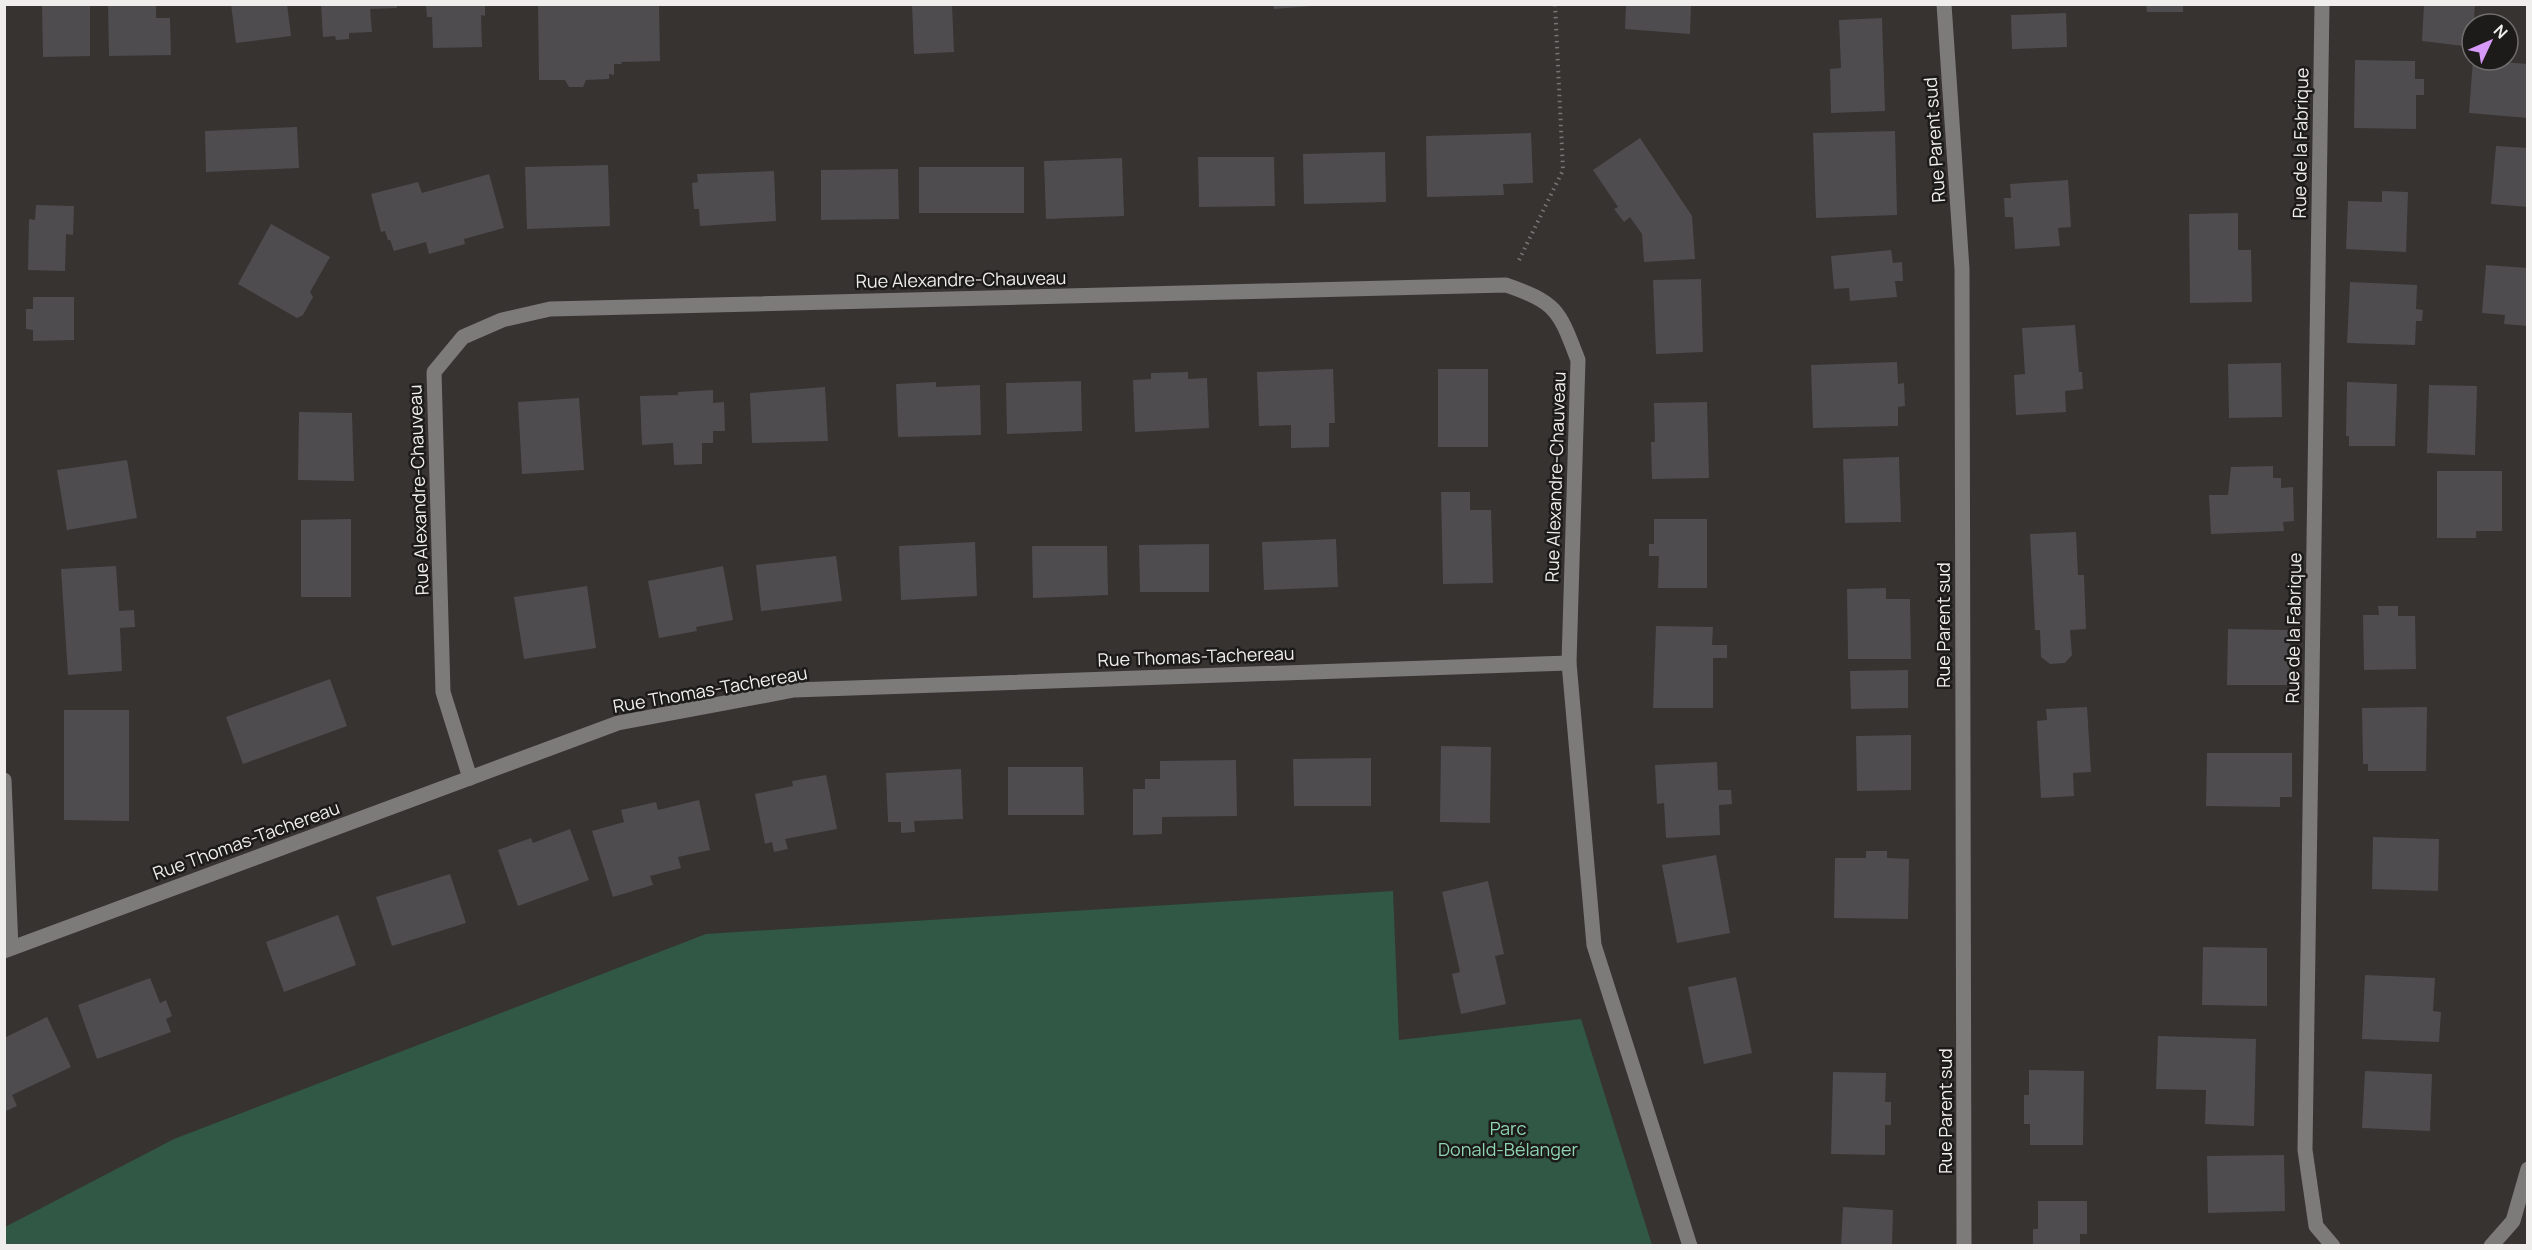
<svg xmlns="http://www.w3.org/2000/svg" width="2532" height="1250" font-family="Manrope,sans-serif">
  <rect width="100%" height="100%" fill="#363331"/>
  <!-- green -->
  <path fill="#315845" d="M1393 891 1399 1040 1581 1019 1652 1245H5V1227L174 1139 706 934Z"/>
  <!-- building -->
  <g fill="#4e4c4f">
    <path d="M42 4H90V56L43 57Z"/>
    <path d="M108 4H156V18H170L171 55 109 56Z"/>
    <path d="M231 4H287L291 36 236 43Z"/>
    <path d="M321 4H397V8L370 9 372 32 349 33V39L336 40 335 36 323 37Z"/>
    <path d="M426 4H485V16L481 15 482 47 433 48 432 17H427Z"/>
    <path d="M538 4H659L660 61 621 62 622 64H614V75L609 74V79L586 80 583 87H569L565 80H539Z"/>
    <path d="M912 4H952L954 52 914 54Z"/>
    <path d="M1273 4H1312V6L1274 9Z"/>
    <path d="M1626 4H1691L1690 34 1625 29Z"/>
    <path d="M2146 4H2183V12H2147Z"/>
    <path d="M2424 4H2475L2472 47 2422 41Z"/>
    <path d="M2066 13 2067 47 2012 49 2011 15Z"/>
    <path d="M1882 18 1885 111 1831 113 1830 69 1841 68 1839 20Z"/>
    <path d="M2355 60 2415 61V79H2424V95H2416V129L2354 128Z"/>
    <path d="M2473 60 2528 64V118L2469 113Z"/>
    <path d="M297 127 299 168 206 172 205 131Z"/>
    <path d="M1895 131 1897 215 1816 218 1813 133Z"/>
    <path d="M1531 133 1533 183 1503 184 1504 195 1427 197 1426 136Z"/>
    <path d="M1640 138 1692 216 1695 259 1644 262 1642 234 1630 217 1624 222 1614 209 1618 207 1593 170Z"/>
    <path d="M2496 146 2528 148V207L2491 204Z"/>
    <path d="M1385 152 1386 202 1304 204 1303 154Z"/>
    <path d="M1198 157H1274L1275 206 1199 207Z"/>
    <path d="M1122 158 1124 216 1046 219 1044 161Z"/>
    <path d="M608 165 610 226 527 229 525 167Z"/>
    <rect x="919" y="167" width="105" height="46"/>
    <path d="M898 169 899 219 821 220V170Z"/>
    <path d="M774 171 776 221 700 226 699 209H694L692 183 698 182 697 174Z"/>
    <path d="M489 174 504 228 464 239 465 244 429 254 426 242 394 251 390 240H388L385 231 381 232 371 194 418 182 422 193Z"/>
    <path d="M2068 180 2071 227 2058 228 2060 246 2015 249 2013 217H2005L2004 198H2011L2010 184Z"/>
    <path d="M2382 191 2408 192 2406 252 2346 249 2348 201 2382 202Z"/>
    <path d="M36 205 74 206 73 235 66 234 65 271 28 270 29 219 35 220Z"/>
    <path d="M2238 213V250H2251L2252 302 2190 303 2189 214Z"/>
    <path d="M271 224 330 257 310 292 313 297 303 315 297 318 238 284Z"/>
    <path d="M1891 250 1893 263 1902 262 1903 281H1895L1897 297 1850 301 1849 288 1834 289 1831 256Z"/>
    <path d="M2486 265 2528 268V326L2504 324 2505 315 2482 313Z"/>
    <path d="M1701 279 1703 352 1656 354 1653 280Z"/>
    <path d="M2350 282 2417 285 2416 309 2423 310 2422 321H2416L2415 345 2347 343Z"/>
    <path d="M33 297H74V340L33 341V330L26 329V309H33Z"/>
    <path d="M2075 325 2079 372H2082L2083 389 2065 391 2066 412 2016 415 2014 375 2025 374 2022 328Z"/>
    <path d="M1897 362 1898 384 1904 383 1905 406 1898 407V426L1813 428 1811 365Z"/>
    <path d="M2281 363 2282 417 2229 418 2228 364Z"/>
    <path d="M1333 369 1335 423H1329V447L1291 448V425L1259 426 1257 372Z"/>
    <rect x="1438" y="369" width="50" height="78"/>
    <path d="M1188 372V379L1207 378 1209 428 1135 432 1133 380 1151 379V373Z"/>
    <path d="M1081 381 1082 431 1007 434 1006 383Z"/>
    <path d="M936 382V387L980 385 981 435 898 437 896 384Z"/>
    <path d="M2347 382 2397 384 2395 446H2349V436H2346Z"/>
    <path d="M2429 385 2477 386 2475 455 2427 453Z"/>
    <path d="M825 387 828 441 752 443 750 393Z"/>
    <path d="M713 390V403L724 402 725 431H713V443H702V464L674 465 673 443 642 445 640 396 678 395V392Z"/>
    <path d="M579 398 584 470 522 474 518 402Z"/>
    <path d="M1707 402 1709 478 1652 479 1651 442H1655L1654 403Z"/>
    <path d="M299 412 352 413 354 481 298 480Z"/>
    <path d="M1899 457 1901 522 1845 523 1843 459Z"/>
    <path d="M127 460 137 518 67 530 57 470Z"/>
    <path d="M2273 466V478H2281V488L2293 487 2294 521 2283 522 2284 531 2211 534 2209 495H2228L2231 467Z"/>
    <path d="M2437 471H2502V531H2476V538H2437Z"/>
    <path d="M1441 492H1470V510H1491L1493 583 1443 584Z"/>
    <path d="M351 519V597H301V520Z"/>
    <path d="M1654 519H1707V588H1658L1659 556H1649V544H1654Z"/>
    <path d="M2076 532 2078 575H2084L2086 629 2070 630 2072 655 2065 663 2050 664 2041 657 2040 630H2035L2030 534Z"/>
    <path d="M1336 539 1338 587 1264 590 1262 542Z"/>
    <path d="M975 542 977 596 901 600 899 546Z"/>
    <path d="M1209 544V592H1140L1139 545Z"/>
    <path d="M1032 546H1107L1108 595 1033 598Z"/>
    <path d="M836 556 842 601 761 611 756 565Z"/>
    <path d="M116 566 119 611 134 610 135 627 120 628 122 671 68 675 61 569Z"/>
    <path d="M723 566 733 620 696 627 697 631 659 638 648 581Z"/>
    <path d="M587 586 596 648 524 659 514 597Z"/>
    <path d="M1886 588V599H1910L1911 659H1848L1847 589Z"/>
    <path d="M2378 606H2398V616H2415L2416 669 2364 670 2363 615H2379Z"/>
    <path d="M1656 626 1713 627 1712 645H1727V658H1713V708H1653Z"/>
    <path d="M2228 629 2290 630 2289 685H2227Z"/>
    <path d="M1908 670V708L1851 709 1850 671Z"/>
    <path d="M330 679 347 726 243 764 226 717Z"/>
    <path d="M2087 707 2091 772 2073 773 2074 796 2041 798 2037 721 2047 720 2046 709Z"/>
    <path d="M2427 707 2426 771H2368V764H2363L2362 708Z"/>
    <path d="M64 710H129V821L64 820Z"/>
    <path d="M1911 735V790L1857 791 1856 736Z"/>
    <path d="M1441 746 1491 747 1490 823 1440 822Z"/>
    <path d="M2207 753H2292V797H2280V807L2206 806Z"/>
    <path d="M1371 758V806H1294L1293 759Z"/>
    <path d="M1236 760 1237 816 1162 817V834L1133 835V789H1145V779H1160V761Z"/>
    <path d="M1717 762 1718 790H1731L1732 804 1719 805 1720 835 1666 838 1664 803 1657 804 1655 765Z"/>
    <path d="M1008 767H1083L1084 815H1008Z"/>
    <path d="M961 769 963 819 914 821 915 832 901 833V822H888L886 773Z"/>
    <path d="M826 775 837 829 785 839 788 849 774 852 772 842 765 844 755 794 793 786 792 781Z"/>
    <path d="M699 800 710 850 678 857 681 868 650 876 653 885 613 897 592 831 624 822 621 810 656 802 658 810Z"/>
    <path d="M570 829 589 880 518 906 498 850 531 838 533 843Z"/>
    <path d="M2373 837 2439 839 2438 891 2372 889Z"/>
    <path d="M1866 851H1887V858L1909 859 1908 919 1834 918 1835 858H1866Z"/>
    <path d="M1716 855 1730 933 1677 943 1662 865Z"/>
    <path d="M450 874 466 923 392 946 376 897Z"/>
    <path d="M1488 881 1504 954 1495 956 1506 1004 1461 1014 1452 974 1460 972 1442 892Z"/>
    <path d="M338 915 356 965 284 992 266 942Z"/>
    <path d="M2203 947 2267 948V1006L2202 1005Z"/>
    <path d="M2365 975 2435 978 2433 1011 2441 1012 2439 1042 2362 1039Z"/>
    <path d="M1736 977 1752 1053 1704 1064 1688 987Z"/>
    <path d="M150 978 160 1003 166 1000 172 1016 166 1019 171 1032 97 1059 78 1005Z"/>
    <path d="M47 1017 71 1067 12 1095 17 1106 6 1111 4 1108V1038Z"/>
    <path d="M2158 1036 2256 1039 2254 1126 2205 1124 2206 1090 2156 1089Z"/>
    <path d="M2029 1070 2084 1071 2083 1145H2030V1124H2024V1095H2029Z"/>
    <path d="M2365 1071 2432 1074 2430 1131 2362 1128Z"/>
    <path d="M1833 1072 1886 1073 1885 1102H1891V1125H1885V1155L1831 1154Z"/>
    <path d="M2284 1155 2285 1211 2208 1213 2207 1156Z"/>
    <path d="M2038 1201H2087V1234H2080V1246H2033V1229H2038Z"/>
    <path d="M1843 1207 1893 1210 1892 1246H1841Z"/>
  </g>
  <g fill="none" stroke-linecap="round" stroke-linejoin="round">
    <!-- path -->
    <path stroke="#787674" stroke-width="4" stroke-dasharray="1.5 4.5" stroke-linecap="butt" d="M1519 260 1563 170 1555 4"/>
    <!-- minor -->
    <g stroke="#7d7a7a" stroke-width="15">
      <path d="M1944 4 1962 269 1964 1246"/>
      <path d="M2322 4 2305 1150 2316 1226 2333 1246"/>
      <path d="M470 778 443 692 434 372 463 337 502 320 550 309 1506 285C1558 303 1559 311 1578 360L1569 663 1594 945 1690 1246"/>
      <path d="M4 780 11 948"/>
      <path d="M4 951 618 723 794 690 1569 663"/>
      <path d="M2491 1246 2513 1221 2528 1169"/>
    </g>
  </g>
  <g text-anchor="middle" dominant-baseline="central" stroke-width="5" stroke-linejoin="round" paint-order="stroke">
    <!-- street labels -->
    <g font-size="18" fill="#f0eeec" stroke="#1c1b1a">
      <text transform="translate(1934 140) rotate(-94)">Rue Parent sud</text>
      <text transform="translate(2300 143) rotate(-89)">Rue de la Fabrique</text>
      <text transform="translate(961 279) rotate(-1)">Rue Alexandre-Chauveau</text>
      <text transform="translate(1555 477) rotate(-88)">Rue Alexandre-Chauveau</text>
      <text transform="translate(418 490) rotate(-92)">Rue Alexandre-Chauveau</text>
      <text transform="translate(1943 625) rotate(-90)">Rue Parent sud</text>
      <text transform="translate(2293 628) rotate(-89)">Rue de la Fabrique</text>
      <text transform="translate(1196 656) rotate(-2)">Rue Thomas-Tachereau</text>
      <text transform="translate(710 689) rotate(-10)">Rue Thomas-Tachereau</text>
      <text transform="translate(246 840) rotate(-20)">Rue Thomas-Tachereau</text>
      <text transform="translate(1945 1111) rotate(-90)">Rue Parent sud</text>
    </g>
    <!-- park labels -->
    <g font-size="18" fill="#8fd4b1" stroke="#1c1b1a">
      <text x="1508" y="1128">Parc<tspan x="1508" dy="21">Donald-Bélanger</tspan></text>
    </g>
  </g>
  <!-- border -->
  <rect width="2532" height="1250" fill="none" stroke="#f0eeec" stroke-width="12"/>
  <!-- north arrow -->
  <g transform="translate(2490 42) rotate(46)"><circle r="28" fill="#1c1b1a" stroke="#716f6e" stroke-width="1.5"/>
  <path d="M0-4.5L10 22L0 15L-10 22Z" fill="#d89af8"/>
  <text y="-9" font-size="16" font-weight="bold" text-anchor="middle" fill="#f0eeec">N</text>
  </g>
</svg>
